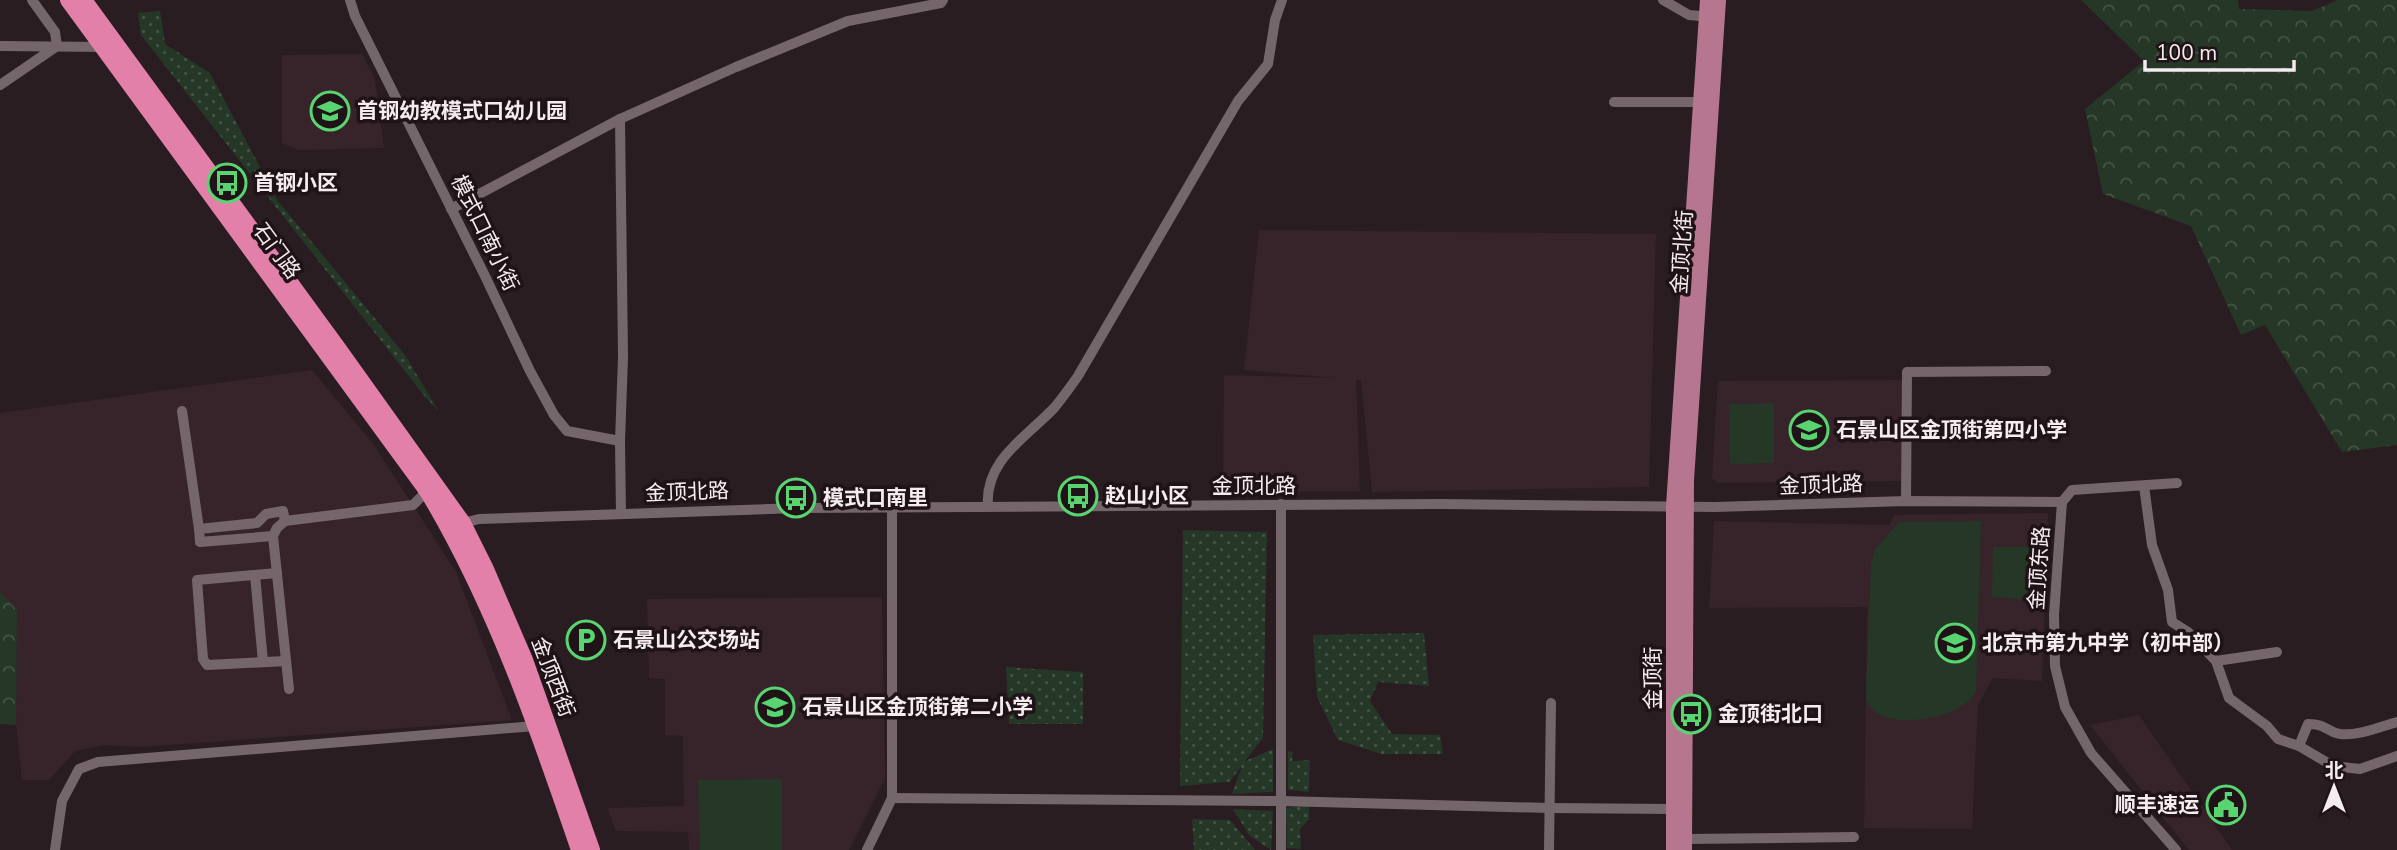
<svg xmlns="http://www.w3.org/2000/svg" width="2397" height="850" font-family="'Nunito Sans','Noto Sans SC',sans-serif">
  <defs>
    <pattern id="green-dots" width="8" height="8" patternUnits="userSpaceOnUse" patternTransform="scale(1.75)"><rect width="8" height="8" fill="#253727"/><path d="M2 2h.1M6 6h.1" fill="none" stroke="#455447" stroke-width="1.8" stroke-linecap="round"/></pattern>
    <pattern id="forest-crowns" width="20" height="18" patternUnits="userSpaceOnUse" patternTransform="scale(1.75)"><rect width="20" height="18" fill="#253727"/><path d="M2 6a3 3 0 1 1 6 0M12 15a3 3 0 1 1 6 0" fill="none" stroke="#455447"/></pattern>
  </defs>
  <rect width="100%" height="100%" fill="#291d21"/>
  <!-- built -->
  <g fill="#37242b">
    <path d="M362 54 375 80 384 148 298 150 282 143V55Z"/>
    <path d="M1259 230 1656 234 1649 487 1372 492 1361 380H1356L1360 491 1223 492 1224 375 1337 378 1244 370Z"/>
    <path d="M312 370 374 445 456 572 512 720 141 747 104 745 75 751 49 780H22L16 725 17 611 0 592V413Z"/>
    <path d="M1902 380 1904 481 1718 483 1712 478 1718 381Z"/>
    <path d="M2048 513 2042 681 1993 678 1978 705 1972 829 1864 828 1867 607 1709 608 1714 521 1889 525 1894 515Z"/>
    <path d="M882 597 885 778 849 850H689L688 832 616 831 607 808 684 806 683 736 665 735V679L649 678 647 599Z"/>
    <path d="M2139 715 2232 850H2189L2090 725Z"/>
  </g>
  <!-- green -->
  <g fill="url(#green-dots)">
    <path d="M160 11 165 44 210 73 278 201 405 355 438 410 426 398 141 35 138 13Z"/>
    <path d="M1183 530 1267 532 1263 738 1245 761 1273 749V792L1232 794 1242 766 1229 782 1180 786Z"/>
    <path d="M1424 633 1429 686 1378 682 1370 701 1392 734 1440 735 1443 754H1381L1338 740 1317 697 1313 635Z"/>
    <path d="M1006 667 1083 672V724H1009Z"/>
    <path d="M1288 751 1293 752 1292 761 1310 760 1309 792 1288 790Z"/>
    <path d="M1309 805V819L1300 829 1301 849 1287 848 1286 808Z"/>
    <path d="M1233 809 1273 811 1271 850 1249 835Z"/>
    <path d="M1192 819 1230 820 1255 850H1194Z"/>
  </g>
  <!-- forest -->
  <g fill="url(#forest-crowns)">
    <path d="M2081 0H2238L2239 9 2312 11 2338 0H2397V445L2342 452 2265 325 2241 335 2191 226 2103 194 2085 109 2144 61Z"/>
    <path d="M0 592 17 610 16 725 0 724Z"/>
  </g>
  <!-- pitch -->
  <g fill="#253727">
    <path d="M1774 403V463L1730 464 1729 404Z"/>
    <path d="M1981 521 1976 691C1964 718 1897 729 1875 712 1870 708 1868 703 1866 698L1871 564 1875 550 1899 522Z"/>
    <path d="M1993 547H2037L2033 600 1992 597Z"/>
    <path d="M782 779V850H700L698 780Z"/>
  </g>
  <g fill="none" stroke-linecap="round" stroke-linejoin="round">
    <!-- minor -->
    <g stroke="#75666b" stroke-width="10">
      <path d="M350 0 355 16 485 276 530 371 554 415 567 431 620 441"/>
      <path d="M1663 0 1689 15 1712 17"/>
      <path d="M0 46 106 47"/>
      <path d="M0 85 57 46 55 32 32 0"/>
      <path d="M1614 102H1700"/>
      <path d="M620 119 623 357 620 441 621 514"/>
      <path d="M451 209 620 119 736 67 848 21 941 3 943 0"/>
      <path d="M182 411 199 529"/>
      <path d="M2144 486 2152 545 2168 590 2172 622 2188 632 2216 661 2277 652"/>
      <path d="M1906 501 1907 372 2046 371"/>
      <path d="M2062 502 2054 615 2055 666 2065 707 2091 753 2176 850"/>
      <path d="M2062 502 2072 490 2177 483"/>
      <path d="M988 507C984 460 1027 437 1055 407 1063 397 1071 386 1078 376L1238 101 1268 64 1275 20 1282 0"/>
      <path d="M459 524 479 519 797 508 1441 504 1715 507 1906 501 2062 502"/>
      <path d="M273 536 200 542 199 529 257 523 266 514 283 511 285 521"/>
      <path d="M277 573 197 580 203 659 207 665 286 661"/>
      <path d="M255 575 263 662"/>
      <path d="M2216 661 2229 698 2267 726 2278 739 2299 746 2308 724C2328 724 2326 732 2340 734 2358 736 2379 727 2397 722"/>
      <path d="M289 689 273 536 277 528 285 521 413 505 427 491"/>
      <path d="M2299 746 2333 766 2360 769 2397 756"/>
      <path d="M892 798 1281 801 1549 808 1673 809"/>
      <path d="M1686 839 1854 837"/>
      <path d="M55 850 62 801 79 769 98 762 535 726"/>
      <path d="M867 850 892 798V507"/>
      <path d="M1281 850V504"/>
      <path d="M1549 850 1551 703"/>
    </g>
    <!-- major -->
    <g stroke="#b67690" stroke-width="14">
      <path d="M1673 850V506L1707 0"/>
      <path d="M1685 850 1687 480 1719 0"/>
    </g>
    <!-- highway -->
    <g stroke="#e280a9" stroke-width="16">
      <path d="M68 0 427 491C494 602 537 727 579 850"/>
      <path d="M84 0 338 348 463 523 485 567 525 660 592 850"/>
    </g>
  </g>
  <!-- icons -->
  <defs>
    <symbol id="school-ring" viewBox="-11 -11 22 22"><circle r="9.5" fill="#201318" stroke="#58d570" stroke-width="1.5"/><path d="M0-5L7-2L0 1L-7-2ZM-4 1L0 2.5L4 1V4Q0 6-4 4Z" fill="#58d570"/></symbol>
    <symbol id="bus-ring" viewBox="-11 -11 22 22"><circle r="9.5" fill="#201318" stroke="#58d570" stroke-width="1.5"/><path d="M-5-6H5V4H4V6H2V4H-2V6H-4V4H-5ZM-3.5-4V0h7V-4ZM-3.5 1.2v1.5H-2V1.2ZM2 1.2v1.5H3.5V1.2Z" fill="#58d570"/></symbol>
    <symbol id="parking-ring" viewBox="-11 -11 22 22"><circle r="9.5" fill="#201318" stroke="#58d570" stroke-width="1.5"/><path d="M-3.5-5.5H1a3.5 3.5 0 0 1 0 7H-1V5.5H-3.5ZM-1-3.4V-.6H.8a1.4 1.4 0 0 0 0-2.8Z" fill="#58d570"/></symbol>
    <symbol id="civic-ring" viewBox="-11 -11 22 22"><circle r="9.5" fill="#201318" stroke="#58d570" stroke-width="1.5"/><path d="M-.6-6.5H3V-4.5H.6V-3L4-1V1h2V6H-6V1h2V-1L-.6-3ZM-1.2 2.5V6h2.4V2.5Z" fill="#58d570"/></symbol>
  </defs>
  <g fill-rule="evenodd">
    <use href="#school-ring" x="308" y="89" width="44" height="44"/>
    <use href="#bus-ring" x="205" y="161" width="44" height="44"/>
    <use href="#school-ring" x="1787" y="408" width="44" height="44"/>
    <use href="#bus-ring" x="1056" y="474" width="44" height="44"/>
    <use href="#bus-ring" x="774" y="476" width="44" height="44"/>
    <use href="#parking-ring" x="564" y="618" width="44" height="44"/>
    <use href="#school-ring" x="1933" y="621" width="44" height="44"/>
    <use href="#school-ring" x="753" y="685" width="44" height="44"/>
    <use href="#bus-ring" x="1669" y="692" width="44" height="44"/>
    <use href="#civic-ring" x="2204" y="783" width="44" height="44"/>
  </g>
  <g text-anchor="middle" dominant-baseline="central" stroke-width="7" stroke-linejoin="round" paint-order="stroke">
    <!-- poi labels -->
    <g font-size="21" font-weight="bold" fill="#f5ecef" stroke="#201318" text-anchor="start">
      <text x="357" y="111">首钢幼教模式口幼儿园</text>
      <text x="254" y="183">首钢小区</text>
      <text x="1836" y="430">石景山区金顶街第四小学</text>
      <text x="1105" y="496">赵山小区</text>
      <text x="823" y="498">模式口南里</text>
      <text x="613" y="640">石景山公交场站</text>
      <text x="1982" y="643">北京市第九中学（初中部）</text>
      <text x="802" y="707">石景山区金顶街第二小学</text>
      <text x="1718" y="714">金顶街北口</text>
      <text x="2199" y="805" text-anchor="end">顺丰速运</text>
    </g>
    <!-- street labels -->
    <g font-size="21" fill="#f5ecef" stroke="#201318">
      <text transform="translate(485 233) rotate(64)">模式口南小街</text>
      <text transform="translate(277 251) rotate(54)">石门路</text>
      <text transform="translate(1682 252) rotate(-86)">金顶北街</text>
      <text transform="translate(1821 485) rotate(-2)">金顶北路</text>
      <text x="1254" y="486">金顶北路</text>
      <text transform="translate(687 492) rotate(-2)">金顶北路</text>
      <text transform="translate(2039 568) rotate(-86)">金顶东路</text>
      <text transform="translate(553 677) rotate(69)">金顶西街</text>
      <text transform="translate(1653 678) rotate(-90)">金顶街</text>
    </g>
  </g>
  <!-- north arrow -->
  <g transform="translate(2334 787)" stroke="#201318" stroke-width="5" paint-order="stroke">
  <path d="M0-5L12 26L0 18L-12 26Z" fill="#f5ecef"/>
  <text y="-10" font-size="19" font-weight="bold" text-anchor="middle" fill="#f5ecef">北</text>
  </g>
  <!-- scale -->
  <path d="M2145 60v10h149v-10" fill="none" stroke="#f5ecef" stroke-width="3.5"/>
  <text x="2156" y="60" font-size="21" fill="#f5ecef" stroke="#201318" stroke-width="5" paint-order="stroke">100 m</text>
</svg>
